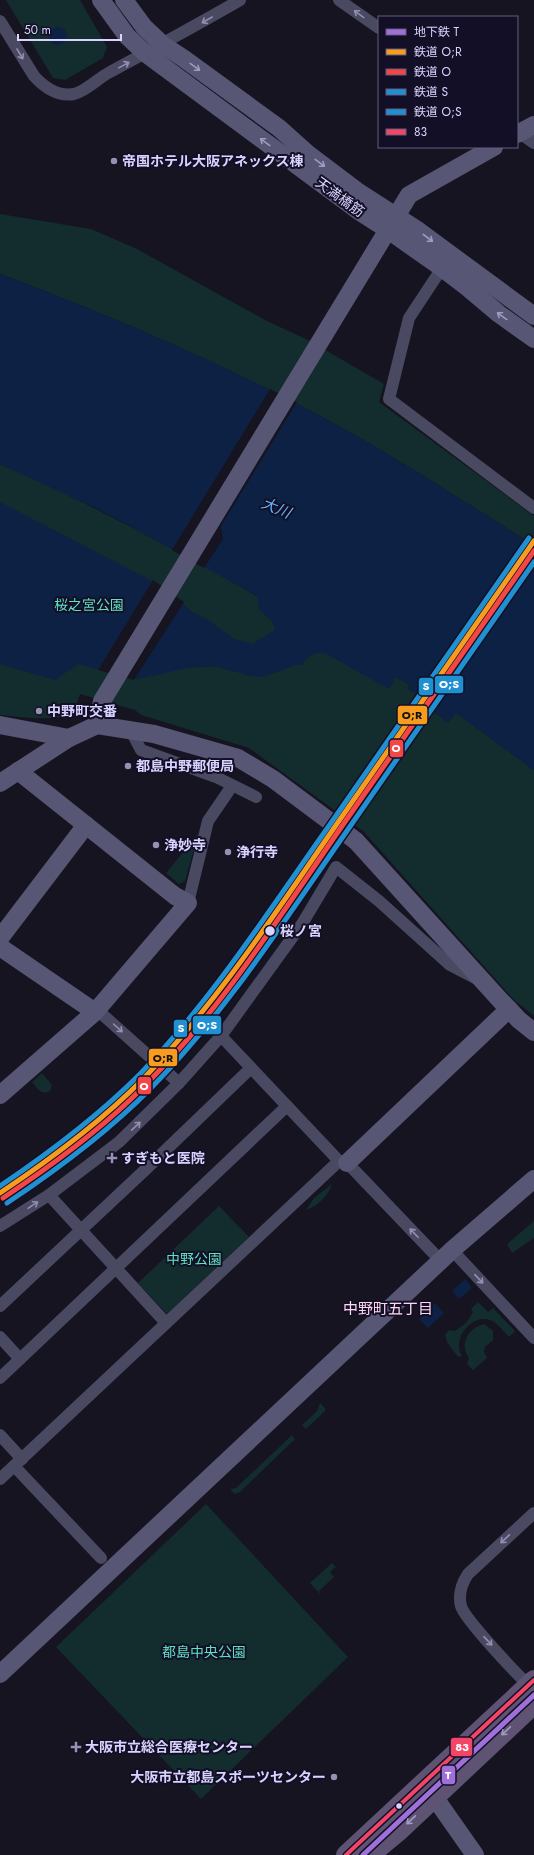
<svg xmlns="http://www.w3.org/2000/svg" width="534" height="1855" font-family="Jost,'Noto Sans JP',sans-serif">
  <rect width="100%" height="100%" fill="#161421"/>
  <!-- green -->
  <g fill="#132c2d">
    <path d="M6 0H80L107 47 103 58 65 80 53 78Z"/>
    <path d="M0 214 91 229 137 249 267 321 308 340 384 384 379 402 534 516V545C464 502 395 456 322 417 219 362 110 315 0 274Z"/>
    <path d="M0 464C143 526 276 607 410 685L408 689 417 694 423 702 448 722 456 712 534 770V1016L514 1000 363 831 249 748 141 715 135 710 80 694C78 699 77 707 73 711 60 724 17 716 0 715Z"/>
    <path d="M198 834 185 881 179 884 166 873Z"/>
    <path d="M42 1073 52 1085 50 1091C41 1096 37 1088 32 1082Z"/>
    <path d="M332 1184C328 1196 318 1206 306 1210L314 1198Z"/>
    <path d="M219 1206 249 1237 167 1314 138 1283Z"/>
    <path d="M534 1221V1238L512 1253 507 1244Z"/>
    <path d="M478 1302 488 1312 493 1308 515 1331 509 1337C504 1332 497 1322 490 1320 472 1314 451 1339 462 1356L458 1357 447 1342 445 1335 449 1330 455 1331 466 1323 473 1312 471 1309Z"/>
    <path d="M484 1324 493 1331V1340L485 1347 484 1352 487 1358 473 1370 467 1364 469 1358C459 1344 468 1328 484 1324Z"/>
    <path d="M320 1403 325 1408V1411L306 1429 302 1425 317 1411Z"/>
    <path d="M292 1435 295 1439 240 1492 235 1494 230 1489 236 1488Z"/>
    <path d="M206 1504 348 1657 201 1799 56 1647Z"/>
    <path d="M332 1563 336 1567 330 1572 334 1577 319 1591 321 1595 310 1583Z"/>
  </g>
  <!-- water -->
  <g fill="#0d2144">
    <circle cx="58" cy="36" r="9"/>
    <path d="M0 274C110 315 219 362 322 417 395 456 464 502 534 545V770L456 713 447 723 423 702 417 694 408 689 410 685 396 677 389 689 325 653C315 652 307 656 302 665H296L263 677 251 676 217 667H202L187 668 138 679 78 664 55 680 0 664V502L150 580 179 600 192 612 205 618 234 639 252 644 275 630C274 619 265 616 259 609L258 598 256 595 102 511 0 464Z"/>
    <path d="M465 1279 471 1286V1289L459 1299 452 1291Z"/>
    <path d="M435 1303 444 1313 428 1328 419 1319Z"/>
  </g>
  <!-- pier -->
  <g fill="#161421">
    <path d="M270 389 297 402 221 526 223 539 204 568 172 550Z"/>
    <path d="M528 539 534 542V564L431 711 417 698Z"/>
    <path d="M153 580 184 602 134 680 98 670Z"/>
  </g>
  <g fill="none" stroke-linecap="round" stroke-linejoin="round">
    <!-- street -->
    <g stroke="#4a4962" stroke-width="12">
      <path d="M339 0 379 28"/>
      <path d="M0 21 34 76C44 87 58 97 74 94 87 91 98 78 110 72 154 48 197 25 240 0"/>
      <path d="M517 131 534 143"/>
      <path d="M442 268 409 318 389 399 534 508"/>
      <path d="M131 731 141 750 216 777 256 797"/>
      <path d="M188 903 208 821 232 786"/>
      <path d="M95 1012 103 1015 179 1083"/>
      <path d="M221 1036 339 1161 347 1163 355 1171 441 1261"/>
      <path d="M49 1195 166 1323"/>
      <path d="M0 1226 49 1195 119 1142 179 1083 221 1036 302 924 336 867 379 901 450 965 475 978"/>
      <path d="M452 1250 534 1338"/>
      <path d="M0 1306 145 1170 251 1068"/>
      <path d="M0 1337 20 1359"/>
      <path d="M0 1378 287 1106"/>
      <path d="M0 1435 22 1459"/>
      <path d="M14 1466 101 1558"/>
      <path d="M0 1479 339 1161"/>
      <path d="M533 1688C521 1680 464 1618 461 1606 458 1594 462 1583 468 1574L534 1513"/>
    </g>
    <!-- secondary -->
    <g stroke="#575674" stroke-width="18">
      <path d="M101 0 127 36 145 53 360 212 388 230 442 268 467 287 499 314 534 339"/>
      <path d="M124 0 144 27 163 45 183 58 279 128 308 154 357 191 416 229 534 316"/>
      <path d="M517 134 534 125"/>
      <path d="M0 725 69 738"/>
      <path d="M97 725 102 701 409 195 494 147"/>
      <path d="M0 783 69 738 97 725 154 734 238 758 273 779 356 841 500 1000 519 1020 534 1032"/>
      <path d="M0 938 86 825"/>
      <path d="M0 947 95 1012"/>
      <path d="M0 1095 95 1012 188 903 175 896 18 771"/>
      <path d="M347 1163 509 1009"/>
      <path d="M0 1674 452 1250 534 1179"/>
      <path d="M435 1798 475 1855"/>
    </g>
    <!-- primary -->
    <g stroke="#5e5373" stroke-width="20">
      <path d="M346 1855 534 1680"/>
      <path d="M370 1855 400 1830 534 1704"/>
    </g>
    <defs>
      <path id="bus-1" d="M346 1855 534 1680"/>
    </defs>
    <!-- bus-1 casing -->
    <use href="#bus-1" stroke="#130f26" stroke-width="7"/>
    <!-- bus-1 -->
    <use href="#bus-1" stroke="#f34667" stroke-width="4"/>
    <defs>
      <path id="rail-1" d="M0 1193C51 1159 100 1123 143 1079 220 1000 279 907 341 818 405 725 470 633 534 541"/>
      <path id="rail-2" d="M3 1198C48 1168 91 1137 130 1100 214 1021 275 923 340 829 405 737 469 644 534 551"/>
      <path id="rail-3" d="M0 1186C49 1153 97 1117 139 1075 213 999 270 909 331 823 397 728 463 632 529 538"/>
      <path id="rail-4" d="M7 1203C58 1169 108 1132 151 1088 225 1013 282 924 342 838 406 746 470 654 534 562"/>
    </defs>
    <!-- rail-1 casing -->
    <use href="#rail-1" stroke="#130f26" stroke-width="8"/>
    <!-- rail-2 casing -->
    <use href="#rail-2" stroke="#130f26" stroke-width="8"/>
    <!-- rail-3 casing -->
    <use href="#rail-3" stroke="#130f26" stroke-width="8"/>
    <!-- rail-4 casing -->
    <use href="#rail-4" stroke="#130f26" stroke-width="8"/>
    <!-- rail-1 -->
    <use href="#rail-1" stroke="#f79c1f" stroke-width="5"/>
    <!-- rail-2 -->
    <use href="#rail-2" stroke="#f54646" stroke-width="5"/>
    <!-- rail-3 -->
    <use href="#rail-3" stroke="#2090d1" stroke-width="5"/>
    <!-- rail-4 -->
    <use href="#rail-4" stroke="#2090d1" stroke-width="5"/>
    <defs>
      <path id="metro-1" d="M363 1855 534 1695"/>
    </defs>
    <!-- metro-1 casing -->
    <use href="#metro-1" stroke="#130f26" stroke-width="8"/>
    <!-- metro-1 -->
    <use href="#metro-1" stroke="#9f70da" stroke-width="5"/>
  </g>
  <!-- one-way arrows -->
  <defs><path id="oneway-shaft" d="M-6 0H5M1.5-3L5.5 0L1.5 3" fill="none" stroke-width="1.6" stroke-linecap="round" stroke-linejoin="round"/></defs>
  <g stroke="#928eb0">
    <use href="#oneway-shaft" transform="translate(359 14) rotate(-144)"/>
    <use href="#oneway-shaft" transform="translate(207 20) rotate(150)"/>
    <use href="#oneway-shaft" transform="translate(20 54) rotate(59)"/>
    <use href="#oneway-shaft" transform="translate(124 65) rotate(-29)"/>
    <use href="#oneway-shaft" transform="translate(118 1028) rotate(42)"/>
    <use href="#oneway-shaft" transform="translate(136 1126) rotate(-43)"/>
    <use href="#oneway-shaft" transform="translate(33 1205) rotate(-34)"/>
    <use href="#oneway-shaft" transform="translate(414 1233) rotate(-134)"/>
    <use href="#oneway-shaft" transform="translate(479 1279) rotate(47)"/>
    <use href="#oneway-shaft" transform="translate(505 1539) rotate(137)"/>
    <use href="#oneway-shaft" transform="translate(488 1641) rotate(47)"/>
  </g>
  <g stroke="#9e9bc0">
    <use href="#oneway-shaft" transform="translate(195 67) rotate(36)"/>
    <use href="#oneway-shaft" transform="translate(265 142) rotate(-144)"/>
    <use href="#oneway-shaft" transform="translate(320 163) rotate(37)"/>
    <use href="#oneway-shaft" transform="translate(428 238) rotate(37)"/>
    <use href="#oneway-shaft" transform="translate(502 316) rotate(-144)"/>
  </g>
  <g stroke="#a29ac0">
    <use href="#oneway-shaft" transform="translate(506 1731) rotate(137)"/>
    <use href="#oneway-shaft" transform="translate(411 1820) rotate(137)"/>
  </g>
  <!-- markers -->
  <g fill="#9591b1" stroke="#130f26" stroke-width="1.5">
    <circle cx="114" cy="161" r="4"/>
    <circle cx="39" cy="711" r="4"/>
    <circle cx="128" cy="766" r="4"/>
    <circle cx="156" cy="845" r="4"/>
    <circle cx="228" cy="852" r="4"/>
    <path d="M110 1152h4v4h4v4h-4v4h-4v-4h-4v-4h4z"/>
    <path d="M74 1741h4v4h4v4h-4v4h-4v-4h-4v-4h4z"/>
    <circle cx="334" cy="1777" r="4"/>
  </g>
  <g fill="#d9d4ff" stroke="#130f26" stroke-width="1.5">
    <circle cx="270" cy="931" r="5.5"/>
    <circle cx="399" cy="1806" r="3.5"/>
  </g>
  <g text-anchor="middle" dominant-baseline="central" stroke-width="4" stroke-linejoin="round" paint-order="stroke">
    <!-- poi labels -->
    <g font-size="14" font-weight="bold" fill="#d9d4ff" stroke="#130f26" text-anchor="start">
      <text x="122" y="161">帝国ホテル大阪アネックス棟</text>
      <text x="47" y="711">中野町交番</text>
      <text x="136" y="766">都島中野郵便局</text>
      <text x="164" y="845">浄妙寺</text>
      <text x="236" y="852">浄行寺</text>
      <text x="121" y="1158">すぎもと医院</text>
      <text x="85" y="1747">大阪市立総合医療センター</text>
      <text x="326" y="1777" text-anchor="end">大阪市立都島スポーツセンター</text>
    </g>
    <!-- street labels -->
    <g font-size="14" fill="#d9d4ff" stroke="#130f26">
      <text transform="translate(340 197) rotate(36)">天満橋筋</text>
    </g>
    <!-- park labels -->
    <g font-size="14" fill="#5fe0c0" stroke="#130f26">
      <text x="89" y="605">桜之宮公園</text>
      <text x="194" y="1259">中野公園</text>
      <text x="204" y="1652">都島中央公園</text>
    </g>
    <!-- stop labels -->
    <g font-size="14" font-weight="bold" fill="#d9d4ff" stroke="#130f26" text-anchor="start">
      <text x="280" y="931">桜ノ宮</text>
    </g>
    <!-- water labels -->
    <g font-size="15" font-style="italic" fill="#62b6ff" stroke="#130f26">
      <text transform="translate(276 508) rotate(22)">大川</text>
    </g>
    <!-- neighbourhood labels -->
    <g font-size="15" fill="#ffd6f0" stroke="#130f26">
      <text x="388" y="1309">中野町五丁目</text>
    </g>
  </g>
  <g stroke="#130f26" stroke-width="1.5">
    <rect x="434" y="675" width="30" height="19" rx="4" fill="#2090d1"/>
    <rect x="418" y="677" width="16" height="19" rx="4" fill="#2090d1"/>
    <rect x="397" y="705" width="31" height="20" rx="4" fill="#f79c1f"/>
    <rect x="389" y="739" width="15" height="19" rx="4" fill="#f54646"/>
    <rect x="192" y="1015" width="30" height="20" rx="4" fill="#2090d1"/>
    <rect x="173" y="1019" width="15" height="19" rx="4" fill="#2090d1"/>
    <rect x="148" y="1048" width="30" height="19" rx="4" fill="#f79c1f"/>
    <rect x="137" y="1076" width="15" height="19" rx="4" fill="#f54646"/>
    <rect x="450" y="1737" width="23" height="20" rx="4" fill="#f34667"/>
    <rect x="441" y="1765" width="15" height="20" rx="4" fill="#9f70da"/>
  </g>
  <g font-size="11" text-anchor="middle" font-weight="bold" fill="#fff">
    <text x="449" y="688">O;S</text>
    <text x="426" y="690">S</text>
    <text x="396" y="752">O</text>
    <text x="207" y="1029">O;S</text>
    <text x="181" y="1032">S</text>
    <text x="144" y="1090">O</text>
    <text x="462" y="1751">83</text>
    <text x="448" y="1779">T</text>
  </g>
  <g font-size="11" text-anchor="middle" font-weight="bold" fill="#111">
    <text x="412" y="719">O;R</text>
    <text x="163" y="1062">O;R</text>
  </g>
  <!-- legend -->
  <rect x="378" y="16" width="140" height="132" fill="#130f26" stroke="#625e7d"/>
  <rect x="386" y="29" width="20" height="6" fill="#9f70da" stroke="#625e7d"/>
  <text x="414" y="36" font-size="12" fill="#d9d4ff">地下鉄 T</text>
  <rect x="386" y="49" width="20" height="6" fill="#f79c1f" stroke="#625e7d"/>
  <text x="414" y="56" font-size="12" fill="#d9d4ff">鉄道 O;R</text>
  <rect x="386" y="69" width="20" height="6" fill="#f54646" stroke="#625e7d"/>
  <text x="414" y="76" font-size="12" fill="#d9d4ff">鉄道 O</text>
  <rect x="386" y="89" width="20" height="6" fill="#2090d1" stroke="#625e7d"/>
  <text x="414" y="96" font-size="12" fill="#d9d4ff">鉄道 S</text>
  <rect x="386" y="109" width="20" height="6" fill="#2090d1" stroke="#625e7d"/>
  <text x="414" y="116" font-size="12" fill="#d9d4ff">鉄道 O;S</text>
  <rect x="386" y="129" width="20" height="6" fill="#f34667" stroke="#625e7d"/>
  <text x="414" y="136" font-size="12" fill="#d9d4ff">83</text>
  <!-- scale -->
  <path d="M18 34v6h103v-6" fill="none" stroke="#d9d4ff" stroke-width="2"/>
  <text x="24" y="34" font-size="12" fill="#d9d4ff" stroke="#130f26" stroke-width="3" paint-order="stroke">50 m</text>
</svg>
